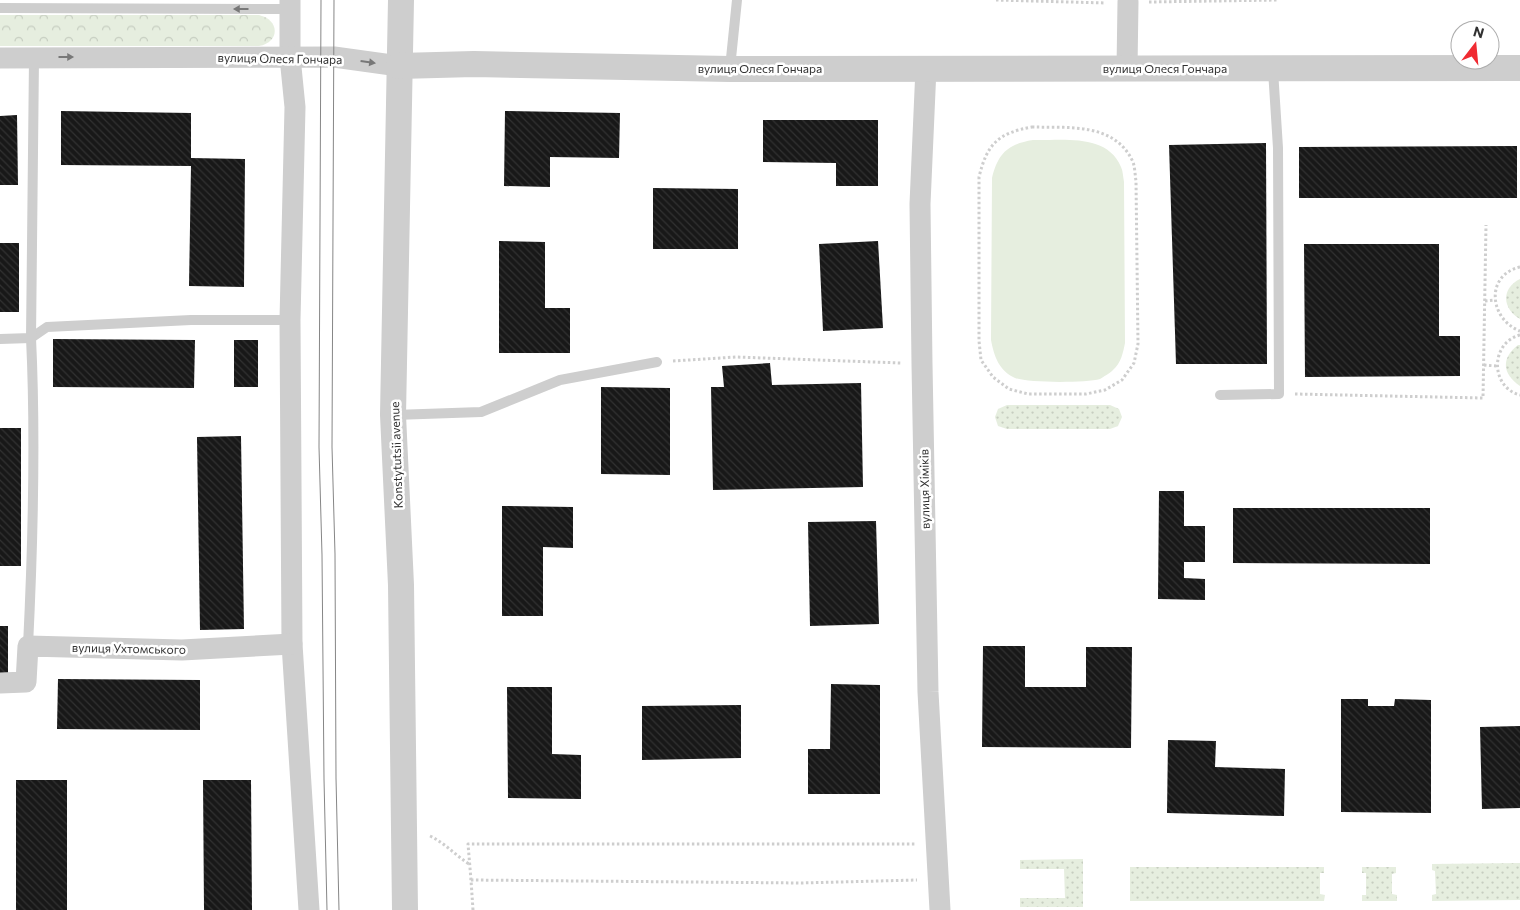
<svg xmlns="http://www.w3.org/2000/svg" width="1520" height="910" font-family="Commissioner,sans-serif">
  <defs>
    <pattern id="grass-dots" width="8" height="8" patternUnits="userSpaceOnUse" patternTransform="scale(1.25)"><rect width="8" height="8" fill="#e6eedf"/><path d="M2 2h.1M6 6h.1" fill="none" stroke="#c6cdc0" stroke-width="1.8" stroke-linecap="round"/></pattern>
    <pattern id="forest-crowns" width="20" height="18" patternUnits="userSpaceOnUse" patternTransform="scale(1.25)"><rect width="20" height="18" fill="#e6eedf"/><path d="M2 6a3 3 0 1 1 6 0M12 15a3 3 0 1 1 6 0" fill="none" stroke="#c6cdc0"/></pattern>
    <pattern id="building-back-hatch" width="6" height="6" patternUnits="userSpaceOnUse" patternTransform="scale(1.25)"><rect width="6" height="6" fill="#181818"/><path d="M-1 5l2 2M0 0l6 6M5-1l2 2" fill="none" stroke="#313131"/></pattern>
  </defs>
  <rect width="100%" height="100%" fill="#fff"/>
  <!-- grass -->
  <g fill="url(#grass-dots)">
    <path d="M1520 279V319C1502 309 1501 288 1520 279Z"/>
    <path d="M1518 345H1520V386C1502 374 1501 358 1518 345Z"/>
    <path d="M1007 405H1110L1119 409 1122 417 1118 426 1110 429H1007L998 426 995 417 998 409Z"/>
    <path d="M1083 859V907H1020V898H1065L1064 869H1020V860Z"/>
    <path d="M1520 863V900L1432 901V895L1436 894 1435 871 1432 870V864Z"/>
    <path d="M1130 867H1324V873H1320V894L1325 895 1324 901H1130Z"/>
    <path d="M1362 867H1396V873L1392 874V894L1397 895V901H1362V895H1366V873H1362Z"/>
  </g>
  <!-- forest -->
  <path fill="url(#forest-crowns)" d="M0 15H259C280 20 280 42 259 46H0Z"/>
  <!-- pitch -->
  <path fill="#e6eedf" d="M1033 140C1062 141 1107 133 1121 167 1123 171 1123 177 1124 182L1125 343C1123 353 1121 363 1113 370 1110 373 1103 377 1100 379 1086 383 1027 383 1015 378 999 371 994 356 991 340L992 178C998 153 1008 144 1033 140Z"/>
  <!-- building -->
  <g fill="url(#building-back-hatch)">
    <path d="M61 111 191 113V158L245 159 244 287 189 286 191 166 61 165Z"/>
    <path d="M505 111 620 113 619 158 550 157V187L504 186Z"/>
    <path d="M17 115 18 185H0V116Z"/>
    <path d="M763 120H878V186H836V163L763 162Z"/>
    <path d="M1266 143 1267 364H1176L1169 145Z"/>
    <path d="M1517 146V198H1299V147Z"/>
    <path d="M653 188 738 189V249H653Z"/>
    <path d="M499 241 545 242V308H570V353H499Z"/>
    <path d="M878 241 883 328 823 331 819 244Z"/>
    <rect x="0" y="243" width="19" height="69"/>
    <path d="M1304 244H1439V336H1460V376L1305 377Z"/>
    <path d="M53 339 195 340 194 388 53 387Z"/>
    <rect x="234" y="340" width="24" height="47"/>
    <path d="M770 363 772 385 861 383 863 487 713 490 711 387H724L722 366Z"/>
    <path d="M601 387 670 388V475L601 474Z"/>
    <rect x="0" y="428" width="21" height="138"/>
    <path d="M241 436 244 629 200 630 197 437Z"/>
    <path d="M1159 491H1184V526H1205V562H1184V578L1205 579V600L1158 599Z"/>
    <path d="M502 506 573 507V548L543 547V616H502Z"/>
    <path d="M1233 508H1430V564L1233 563Z"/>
    <path d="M876 521 879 624 810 626 808 522Z"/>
    <rect x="0" y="626" width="8" height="50"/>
    <path d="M983 646H1025V687H1086V647H1132L1131 748 982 747Z"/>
    <path d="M58 679 200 680V730L57 729Z"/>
    <path d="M831 684 880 685V794H808V749H830Z"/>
    <path d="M507 687H552V754L581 755V799L508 798Z"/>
    <path d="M1341 699H1368V706H1394L1395 699 1431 700V813L1341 812Z"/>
    <path d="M741 705V758L642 760V706Z"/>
    <path d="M1520 726V808L1482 809 1480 727Z"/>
    <path d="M1168 740 1216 741 1215 767 1285 769 1284 816 1167 813Z"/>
    <rect x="16" y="780" width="51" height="130"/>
    <path d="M203 780H251L252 910H204Z"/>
  </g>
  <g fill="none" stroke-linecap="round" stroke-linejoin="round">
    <!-- path -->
    <g stroke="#cecece" stroke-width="3" stroke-dasharray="2.5 2.5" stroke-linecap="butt">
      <path d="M996 0 1106 3"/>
      <path d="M1149 2 1279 0"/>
      <path d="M1032 127C1068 128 1115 122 1133 162 1135 168 1135 175 1136 181L1138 344 1134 363 1122 380 1105 390 1086 394H1028L1009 389 993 377 981 360 979 341V177C987 144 998 133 1032 127Z"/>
      <path d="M1520 267C1485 275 1489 319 1520 331"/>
      <path d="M1485 301 1495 300"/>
      <path d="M1520 335C1490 343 1490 387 1520 395"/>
      <path d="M673 361 736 357 901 363"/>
      <path d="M1484 365 1496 366"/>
      <path d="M1295 394 1483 398 1486 225"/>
      <path d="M430 836C445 843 455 855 469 864"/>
      <path d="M471 880 468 844H916"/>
      <path d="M473 910 471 880 801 883 917 880"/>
    </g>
    <!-- service -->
    <g stroke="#cecece" stroke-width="10">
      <path d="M0 8 289 9"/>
      <path d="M730 68 737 0"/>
      <path d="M0 339 31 338 47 327 191 320H290"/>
      <path d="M1220 395 1279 394 1278 148 1273 70"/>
      <path d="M394 415 481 412 560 380 657 362"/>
      <path d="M28 646C33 544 36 441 31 338L34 58"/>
    </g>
    <!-- minor -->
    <g stroke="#cecece" stroke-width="21">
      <path d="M290 0V57L295 107 290 320 292 644 309 910"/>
      <path d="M0 58 334 57 399 66"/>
      <path d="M926 68 920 204 922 364 928 692 940 910"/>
      <path d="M1127 68 1128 2"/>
      <path d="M0 683 26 682 28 646 182 650 292 644"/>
    </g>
    <!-- tertiary -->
    <g stroke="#cecece" stroke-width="26">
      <path d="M401 0 393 415 401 585 405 910"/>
      <path d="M399 66 474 64 730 69 1520 68"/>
    </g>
    <!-- tram -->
    <g stroke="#868686" stroke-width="1">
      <path d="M321 0 319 447 322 555 324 779 327 910"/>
      <path d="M334 0 332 447 335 554 336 778 339 910"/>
    </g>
  </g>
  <!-- one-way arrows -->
  <defs><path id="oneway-solid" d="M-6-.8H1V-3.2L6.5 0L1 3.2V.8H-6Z" transform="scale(1.25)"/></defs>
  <g fill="#787878">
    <use href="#oneway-solid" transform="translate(241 9) rotate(-180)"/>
    <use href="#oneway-solid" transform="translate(66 57)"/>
    <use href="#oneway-solid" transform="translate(368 62) rotate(8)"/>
  </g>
  <g text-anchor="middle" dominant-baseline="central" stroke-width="5" stroke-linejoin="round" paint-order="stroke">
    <!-- street labels -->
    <g font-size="12" fill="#313131" stroke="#fff">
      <text transform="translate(280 58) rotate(1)">вулиця Олеся Гончара</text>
      <text x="760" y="68">вулиця Олеся Гончара</text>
      <text x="1165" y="68">вулиця Олеся Гончара</text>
      <text transform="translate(396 455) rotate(-92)">Konstytutsii avenue</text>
      <text transform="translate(924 489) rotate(-91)">вулиця Хіміків</text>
      <text transform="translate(129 648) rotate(1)">вулиця Ухтомського</text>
    </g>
  </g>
  <!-- north arrow -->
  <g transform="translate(1475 45) rotate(16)"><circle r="24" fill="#ffffff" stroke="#adadad"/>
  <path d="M0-4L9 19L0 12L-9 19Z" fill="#f02b32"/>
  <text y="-8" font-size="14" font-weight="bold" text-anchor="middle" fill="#313131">N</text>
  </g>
</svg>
